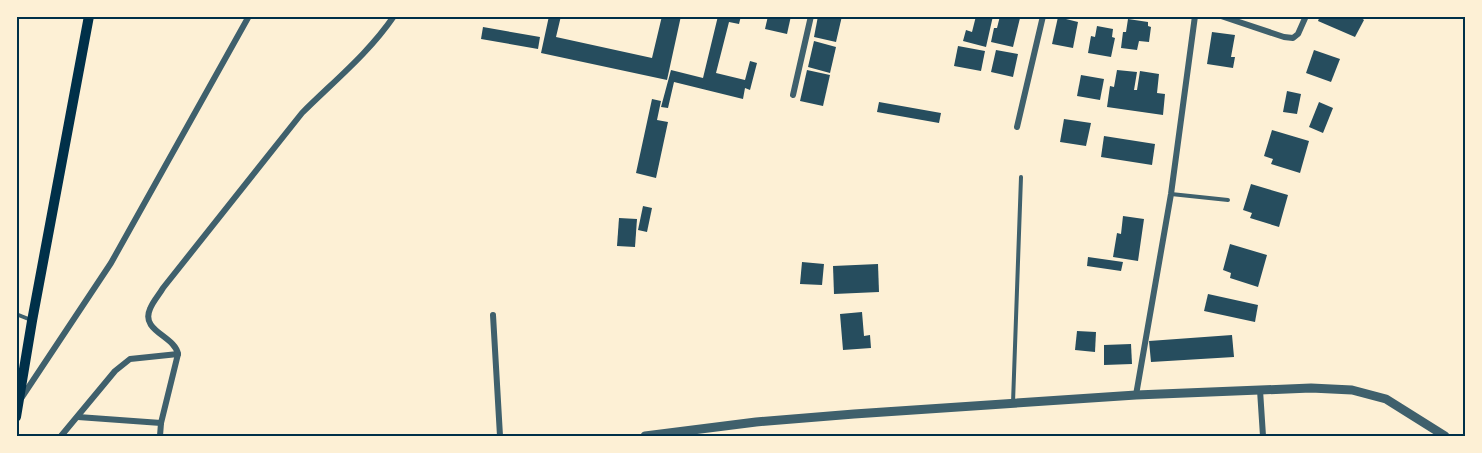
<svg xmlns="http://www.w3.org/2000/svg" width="1482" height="453" font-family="'Exo 2',sans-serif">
  <rect width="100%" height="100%" fill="#fdf0d5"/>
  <!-- building -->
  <g fill="#264d5e">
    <path d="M549 16H561L556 37 652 58 662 16H681L667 80 541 53Z"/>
    <path d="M718 16H741L739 24 729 22 716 73 745 80 750 61 757 63 750 90 745 88 743 99 674 82 668 108 661 107 671 70 703 78Z"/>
    <path d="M768 16H791L787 34 765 29Z"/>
    <path d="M818 16H842L836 42 814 37Z"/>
    <path d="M976 16H993L986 47 963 41 966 30 972 32Z"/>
    <path d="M1000 16 1020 18 1013 47 991 42 994 28H997Z"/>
    <path d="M1320 16H1359L1364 20 1355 37 1318 21Z"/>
    <path d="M1058 17 1078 22 1073 48 1052 44Z"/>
    <path d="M1128 19 1148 22V26L1151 27 1149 42 1139 41 1137 50 1121 48 1123 32H1126Z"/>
    <path d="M1097 26 1113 29 1112 37 1115 38 1111 57 1088 53 1091 36 1095 37Z"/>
    <path d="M483 27 540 37 538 49 481 39Z"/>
    <path d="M1212 32 1235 35 1231 57H1235L1233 68 1207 64Z"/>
    <path d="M814 41 836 47 830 73 808 67Z"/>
    <path d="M958 46 985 51 981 71 954 66Z"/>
    <path d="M996 50 1018 54 1013 77 991 72Z"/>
    <path d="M1314 50 1340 59 1331 82 1306 73Z"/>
    <path d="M807 70 830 75 823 106 800 101Z"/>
    <path d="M1117 70 1137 72 1134 90H1137L1140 71 1159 74 1157 93 1165 94 1163 115 1107 107 1110 86 1114 87Z"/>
    <path d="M1081 75 1104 79 1100 100 1077 96Z"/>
    <path d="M1287 91 1301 94 1297 114 1283 112Z"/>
    <path d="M652 99 661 101 657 120 668 122 656 178 636 173Z"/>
    <path d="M879 102 941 113 939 123 877 112Z"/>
    <path d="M1319 102 1333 108 1323 133 1309 127Z"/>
    <path d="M1064 119 1091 123 1086 146 1060 142Z"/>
    <path d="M1272 130 1309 141 1300 173 1271 164 1273 159 1264 156Z"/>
    <path d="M1104 136 1155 144 1152 165 1101 157Z"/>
    <path d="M1251 184 1288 195 1279 227 1250 218 1252 213 1243 210Z"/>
    <path d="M643 206 652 208 647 232 638 230Z"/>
    <path d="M1123 216 1144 219 1138 261 1113 257 1117 233 1121 234Z"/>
    <path d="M619 218 637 219 635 247 617 246Z"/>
    <path d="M1230 244 1267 255 1258 287 1230 278 1231 273 1223 270Z"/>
    <path d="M1088 257 1123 262 1121 271 1087 266Z"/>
    <path d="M802 262 824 264 822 285 800 284Z"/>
    <path d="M878 264 879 292 834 294 833 266Z"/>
    <path d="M1208 294 1258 305 1255 322 1204 311Z"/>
    <path d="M862 312 864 336 870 335 871 348 843 350 840 314Z"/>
    <path d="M1077 331 1096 332 1095 352 1075 350Z"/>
    <path d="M1232 335 1234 357 1151 362 1149 341Z"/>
    <path d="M1131 344 1132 364 1104 365V345Z"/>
  </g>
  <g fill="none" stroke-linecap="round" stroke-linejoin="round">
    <!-- service -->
    <g stroke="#3f606c" stroke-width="4">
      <path d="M1171 194 1228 200"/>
      <path d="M16 314 31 320"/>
      <path d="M1013 403 1021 177"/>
    </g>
    <!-- minor -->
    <g stroke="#3f606c" stroke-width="6">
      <path d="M1221 16 1284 37 1293 38 1298 34 1306 16"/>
      <path d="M793 95 811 16"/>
      <path d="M1017 127 1043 16"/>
      <path d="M493 315 500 436"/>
      <path d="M1260 390 1263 436"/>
      <path d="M1136 395 1171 194 1195 16"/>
      <path d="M22 397 111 263 249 16"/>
      <path d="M78 417 161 423"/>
      <path d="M61 436 115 371 130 359 178 354"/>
      <path d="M160 436 161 423 178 354C175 336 140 331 150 309 153 301 159 295 163 288L302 113C334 81 368 54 394 16"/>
    </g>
    <!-- tertiary -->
    <path stroke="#3f606c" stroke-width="9" d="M645 436 756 422 854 414 1136 395 1311 388 1352 390 1386 399 1445 436"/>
    <!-- secondary -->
    <path stroke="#003049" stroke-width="10" d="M16 417 32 321 89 16"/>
  </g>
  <!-- border -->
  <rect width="1482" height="453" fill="none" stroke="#fdf0d5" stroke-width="36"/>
  <rect x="18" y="18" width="1446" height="417" fill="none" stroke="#003049" stroke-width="2"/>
</svg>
